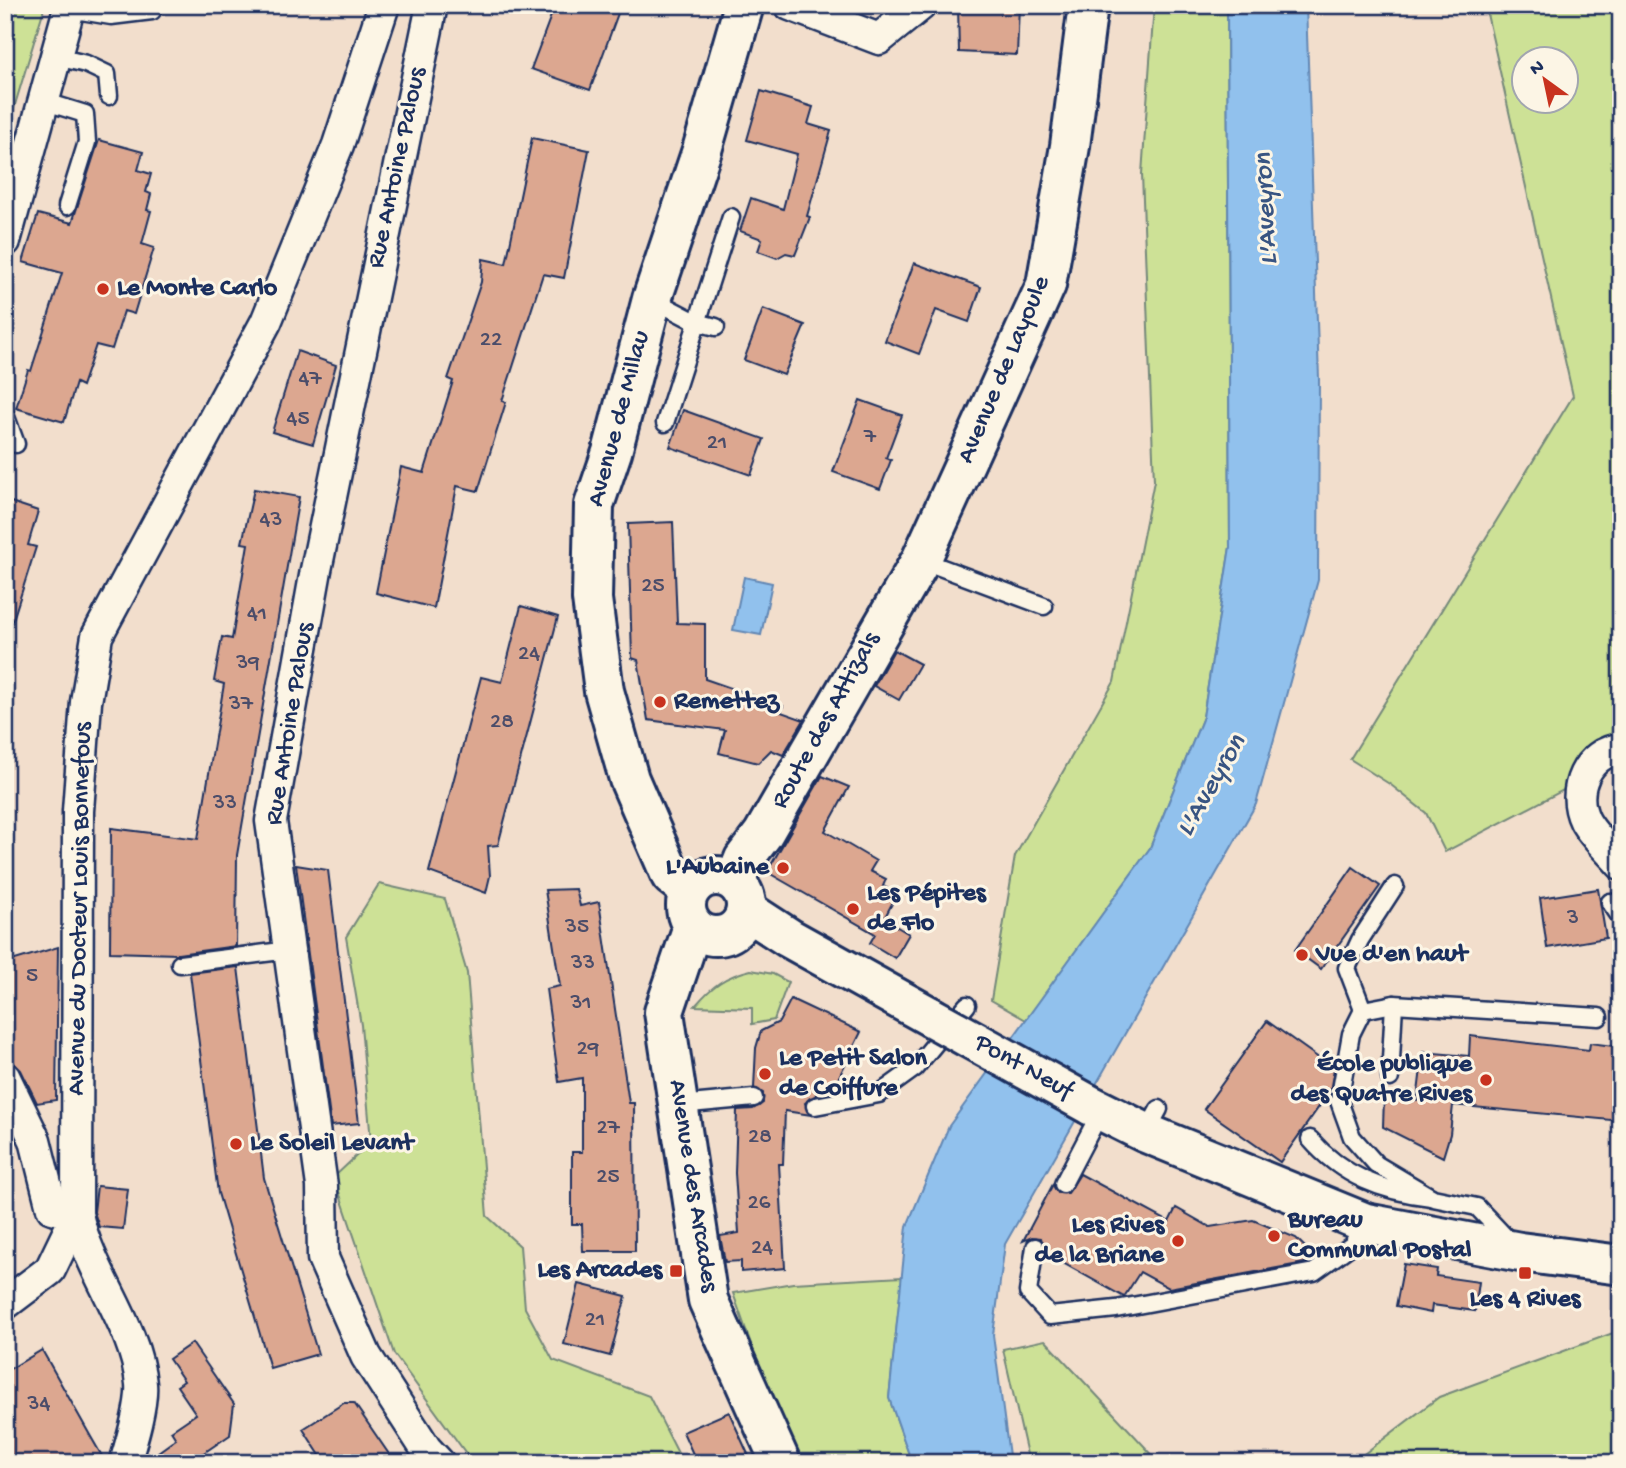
<svg xmlns="http://www.w3.org/2000/svg" width="1626" height="1468" font-family="'Gochi Hand',sans-serif">
  <rect width="100%" height="100%" fill="#f2decc"/>
  <filter id="ink" filterUnits="userSpaceOnUse"><feTurbulence type="fractalNoise" baseFrequency=".0143" numOctaves="2"/><feDisplacementMap in="SourceGraphic" scale="14" xChannelSelector="R" yChannelSelector="G"/><feConvolveMatrix kernelMatrix="1 2 1 2 8 2 1 2 1" color-interpolation-filters="sRGB"/></filter>
  <g filter="url(#ink)">
    <!-- green -->
    <g fill="#cde196" stroke="#74887a" stroke-width="2" fill-rule="evenodd">
      <path d="M5 5H45L5 138Z"/>
      <path d="M1154 5H1227L1230 547 1203 717 1150 848 1026 1020 991 1000 1015 856 1114 682 1154 481 1142 174Z"/>
      <path d="M1485 5H1621V760L1445 852 1426 813 1391 785 1350 759 1573 396ZM1524 60H1566V102H1524Z"/>
      <path d="M379 884 445 899 467 973 487 1216 520 1246 525 1308 553 1360 649 1396 683 1463H473L394 1354 334 1177 371 1142 361 1025 346 937Z"/>
      <path d="M751 970 773 974 788 982 774 1020 752 1024V1008L695 1006C712 986 725 976 751 970Z"/>
      <path d="M902 1277 889 1398 912 1463H801L764 1381 733 1293 793 1283Z"/>
      <path d="M1613 1333 1621 1347 1619 1463H1352L1439 1397Z"/>
      <path d="M1045 1340 1160 1463H1029L1003 1349Z"/>
    </g>
    <!-- water -->
    <g fill="#91c1ed" stroke="#6287b4" stroke-width="2">
      <path d="M1227 5H1306L1319 379 1318 580 1256 804 1005 1244 993 1335 1010 1463H912L889 1398 907 1226 949 1126 1150 848 1203 717 1230 547Z"/>
      <path d="M744 577 772 583 761 635 733 630Z"/>
    </g>
    <!-- building -->
    <g fill="#dca790" stroke="#1b2f5e" stroke-width="2">
      <path d="M555 5H621L590 90 531 69Z"/>
      <path d="M958 5H1019L1017 55 959 52Z"/>
      <path d="M761 91 813 107 808 124 831 131 807 216 810 217 795 255 786 253 777 258 758 251 762 239 740 231 751 198 783 209 797 154 747 140Z"/>
      <path d="M532 138 589 150 564 278 543 274 502 401 506 402 478 491 457 486 434 608 376 593 401 467 424 473 453 381 448 379 481 282 483 259 506 264Z"/>
      <path d="M99 140 143 152 138 170 151 174 146 192 151 194 147 210 151 211 142 244 154 248 134 314 124 311 112 349 96 345 82 386 76 383 64 422 16 408 28 370 31 371 62 273 23 262 38 214 72 223Z"/>
      <path d="M914 263 981 287 969 322 936 310 919 354 885 341Z"/>
      <path d="M763 309 805 325 784 375 744 360Z"/>
      <path d="M297 351 336 365 313 444 272 432Z"/>
      <path d="M860 400 902 415 886 458 891 460 880 489 833 472Z"/>
      <path d="M683 410 764 439 751 475 670 447Z"/>
      <path d="M254 489 299 497 237 855 236 946 178 954 110 952 111 828 198 839 224 684 214 681 222 637 232 639 248 544 242 543Z"/>
      <path d="M5 500 38 511 28 545 36 547 11 626 5 625Z"/>
      <path d="M673 522 677 623 705 624V679L783 706 781 712 804 720 783 755 771 750 758 763 719 753 725 730 648 720 638 660 632 658 628 524Z"/>
      <path d="M521 606 558 617 498 845 488 846 490 876 486 893 429 872 481 677 502 682Z"/>
      <path d="M894 650 920 664 899 700 874 686Z"/>
      <path d="M822 776 849 787 825 831 876 861 870 871 886 879 883 886 897 894 884 919 909 934 895 958 870 943 875 934 767 872Z"/>
      <path d="M296 865 328 870 359 1123 331 1126Z"/>
      <path d="M1353 867 1380 886 1321 969 1295 950Z"/>
      <path d="M576 889 580 906 599 902 629 1103H634L635 1251H583L582 1224H572V1152H582V1078L559 1082 546 989 560 986 545 890Z"/>
      <path d="M1598 889 1606 938 1547 948 1540 898Z"/>
      <path d="M58 947 56 1100 37 1103 21 1070 5 1054V963Z"/>
      <path d="M238 967 264 1178 318 1354 270 1368 218 1193 190 973Z"/>
      <path d="M791 999 861 1032 836 1083 817 1082 816 1095 805 1103 811 1115 785 1111 783 1164H779L785 1268 741 1272V1261L725 1262 720 1236 739 1233 735 1173 737 1110 753 1109 763 1103V1093L754 1088 756 1048 761 1031 779 1022Z"/>
      <path d="M1267 1021 1334 1069 1330 1091 1280 1162 1204 1109Z"/>
      <path d="M1470 1036 1589 1050 1590 1043 1621 1047V1121L1453 1105 1450 1134 1443 1157 1383 1127 1384 1097 1417 1101 1423 1052 1469 1056Z"/>
      <path d="M1080 1174 1169 1222 1176 1208 1210 1227 1253 1220 1296 1238 1316 1258 1310 1262 1169 1288 1140 1272 1124 1297 1045 1253 1041 1238 1032 1237 1023 1241 1053 1184 1058 1193H1068Z"/>
      <path d="M97 1186 128 1189 123 1229 99 1227 94 1212Z"/>
      <path d="M1404 1264 1437 1269 1436 1276 1479 1282 1475 1311 1432 1305 1431 1313 1396 1306Z"/>
      <path d="M579 1284 626 1296 610 1356 564 1344Z"/>
      <path d="M192 1343 234 1404 230 1435 189 1463H143L176 1439 171 1431 196 1414 177 1386 184 1381 169 1359Z"/>
      <path d="M42 1350 91 1437 106 1463H5V1372Z"/>
      <path d="M344 1403H354L395 1463H325L303 1429Z"/>
      <path d="M729 1412 752 1463H697L683 1432Z"/>
    </g>
    <g fill="none" stroke-linecap="round" stroke-linejoin="round">
      <defs>
        <g id="service">
          <path d="M69 9 111 16 152 11 153 5"/>
          <path d="M57 57 86 64 107 74 109 96"/>
          <path d="M43 101 85 114 87 142 67 206"/>
          <path d="M652 299 696 322 716 327"/>
          <path d="M5 414 16 444"/>
          <path d="M665 423 731 217"/>
          <path d="M921 560 1044 606"/>
          <path d="M1395 886 1360 940 1347 968 1363 1010 1351 1034 1339 1101 1352 1137 1376 1164 1433 1198 1477 1207 1511 1243"/>
          <path d="M1610 902 1621 918"/>
          <path d="M180 964 289 950"/>
          <path d="M1363 1010 1394 1004 1599 1017"/>
          <path d="M1390 1078 1394 1004"/>
          <path d="M679 1105 754 1098"/>
          <path d="M815 1106 879 1094 915 1068 967 1005"/>
          <path d="M1146 1133 1159 1109"/>
          <path d="M1310 1139C1342 1176 1383 1192 1431 1197"/>
          <path d="M1063 1184 1101 1111"/>
          <path d="M1035 1247 1028 1292 1050 1316 1116 1309 1314 1272 1352 1245 1365 1223"/>
        </g>
        <g id="minor">
          <path d="M432 5 316 570 271 821 322 1186 323 1258 366 1356 426 1449 439 1463"/>
          <path d="M790 5 879 39 921 5"/>
          <path d="M5 241 70 5"/>
          <path d="M1621 749C1587 752 1570 790 1585 821 1593 836 1610 851 1621 864"/>
          <path d="M5 1078 35 1140 52 1208 77 1214"/>
          <path d="M77 1214C89 1272 136 1326 141 1384 143 1404 131 1443 125 1463"/>
          <path d="M5 1304 50 1270 77 1214 78 811 86 702 97 636 266 322 338 145 384 5"/>
        </g>
        <g id="tertiary">
          <path d="M735 881 744 859 763 834 921 560 1046 285 1070 146 1088 5"/>
          <path d="M693 926 664 1012 708 1300 781 1463"/>
        </g>
        <g id="secondary">
          <circle cx="716" cy="906" r="30"/>
          <path d="M689 890 671 876 629 779 604 691 592 599 594 505 612 452 652 299 702 150 744 5"/>
          <path d="M746 910 789 938 931 1017"/>
          <path d="M1090 1105 1146 1133 1366 1223 1520 1252 1621 1265"/>
        </g>
      </defs>
      <!-- service casing -->
      <use href="#service" stroke="#1b2f5e" stroke-width="21"/>
      <!-- minor casing -->
      <use href="#minor" stroke="#1b2f5e" stroke-width="35"/>
      <!-- tertiary casing -->
      <use href="#tertiary" stroke="#1b2f5e" stroke-width="44"/>
      <!-- secondary casing -->
      <use href="#secondary" stroke="#1b2f5e" stroke-width="44"/>
      <!-- service -->
      <use href="#service" stroke="#fcf5e5" stroke-width="16"/>
      <!-- minor -->
      <use href="#minor" stroke="#fcf5e5" stroke-width="30"/>
      <!-- tertiary -->
      <use href="#tertiary" stroke="#fcf5e5" stroke-width="38"/>
      <!-- secondary -->
      <use href="#secondary" stroke="#fcf5e5" stroke-width="38"/>
      <defs>
        <path id="secondary-bridge" d="M931 1017 1090 1105"/>
      </defs>
      <!-- secondary-bridge casing -->
      <use href="#secondary-bridge" stroke="#1b2f5e" stroke-width="44" stroke-linecap="butt"/>
      <!-- secondary-bridge -->
      <use href="#secondary-bridge" stroke="#fcf5e5" stroke-width="38"/>
    </g>
  </g>
  <!-- markers -->
  <g fill="#c8321e" stroke="#fcf5e5" stroke-width="2.5">
    <circle cx="103" cy="289" r="7"/>
    <circle cx="660" cy="702" r="7"/>
    <circle cx="783" cy="868" r="7"/>
    <circle cx="853" cy="909" r="7"/>
    <circle cx="1302" cy="955" r="7"/>
    <circle cx="765" cy="1074" r="7"/>
    <circle cx="1486" cy="1080" r="7"/>
    <circle cx="236" cy="1144" r="7"/>
    <circle cx="1274" cy="1236" r="7"/>
    <circle cx="1178" cy="1241" r="7"/>
    <rect x="669" y="1264" width="14" height="14" rx="3.5"/>
    <rect x="1518" y="1266" width="14" height="14" rx="3.5"/>
  </g>
  <g text-anchor="middle" dominant-baseline="central" stroke-width="6" stroke-linejoin="round" paint-order="stroke">
    <!-- number labels -->
    <g font-size="23" fill="#4b4d6a">
      <text x="491" y="340">22</text>
      <text x="310" y="379">47</text>
      <text x="298" y="419">45</text>
      <text x="870" y="437">7</text>
      <text x="717" y="443">21</text>
      <text x="271" y="520">43</text>
      <text x="653" y="586">25</text>
      <text x="257" y="614">41</text>
      <text x="529" y="654">24</text>
      <text x="248" y="663">39</text>
      <text x="241" y="704">37</text>
      <text x="502" y="722">28</text>
      <text x="225" y="803">33</text>
      <text x="1573" y="918">3</text>
      <text x="577" y="927">35</text>
      <text x="583" y="963">33</text>
      <text x="32" y="976">5</text>
      <text x="581" y="1003">31</text>
      <text x="588" y="1049">29</text>
      <text x="608" y="1128">27</text>
      <text x="760" y="1137">28</text>
      <text x="608" y="1177">25</text>
      <text x="759" y="1203">26</text>
      <text x="762" y="1248">24</text>
      <text x="595" y="1320">21</text>
      <text x="39" y="1404">34</text>
    </g>
    <!-- street labels -->
    <g font-size="26" fill="#1b2f5e" stroke="#fcf5e5">
      <text transform="translate(398 168) rotate(-78)">Rue Antoine Palous</text>
      <text transform="translate(1005 370) rotate(-67)">Avenue de Layoule</text>
      <text transform="translate(620 419) rotate(-75)">Avenue de Millau</text>
      <text transform="translate(827 721) rotate(-61)">Route des Attizals</text>
      <text transform="translate(291 724) rotate(-81)">Rue Antoine Palous</text>
      <text transform="translate(81 909) rotate(-89)">Avenue du Docteur Louis Bonnefous</text>
      <text transform="translate(1023 1068) rotate(29)">Pont Neuf</text>
      <text transform="translate(692 1186) rotate(81)">Avenue des Arcades</text>
    </g>
    <!-- poi labels -->
    <g font-size="26" font-weight="bold" fill="#1b2f5e" stroke="#fcf5e5" text-anchor="start">
      <text x="117" y="289">Le Monte Carlo</text>
      <text x="674" y="702">Remettez</text>
      <text x="769" y="868" text-anchor="end">L'Aubaine</text>
      <text x="867" y="894">Les Pépites<tspan x="867" dy="30">de Flo</tspan></text>
      <text x="1316" y="955">Vue d'en haut</text>
      <text x="779" y="1059">Le Petit Salon<tspan x="779" dy="30">de Coiffure</tspan></text>
      <text x="1472" y="1065" text-anchor="end">École publique<tspan x="1472" dy="30">des Quatre Rives</tspan></text>
      <text x="250" y="1144">Le Soleil Levant</text>
      <text x="1288" y="1221">Bureau<tspan x="1288" dy="30">Communal Postal</tspan></text>
      <text x="1164" y="1226" text-anchor="end">Les Rives<tspan x="1164" dy="30">de la Briane</tspan></text>
      <text x="662" y="1271" text-anchor="end">Les Arcades</text>
      <text x="1525" y="1300" text-anchor="middle">Les 4 Rives</text>
    </g>
    <!-- water labels -->
    <g font-size="28" font-style="italic" fill="#385482" stroke="#fcf5e5">
      <text transform="translate(1267 209) rotate(-93)">L'Aveyron</text>
      <text transform="translate(1212 786) rotate(-60)">L'Aveyron</text>
    </g>
  </g>
  <!-- margin -->
  <rect width="1626" height="1468" fill="none" stroke="#fcf5e5" stroke-width="28"/>
  <rect x="14" y="14" width="1598" height="1440" fill="none" stroke="#1b2f5e" stroke-width="2.5" filter="url(#ink)"/>
  <!-- north arrow -->
  <g transform="translate(1545 80) rotate(327)"><circle r="33" fill="#fcf5e5" stroke="#a2a6af" stroke-width="2"/>
  <path d="M0-5L12 26L0 18L-12 26Z" fill="#c8321e"/>
  <text y="-10" font-size="19" font-weight="bold" text-anchor="middle" fill="#1b2f5e">N</text>
  </g>
</svg>
